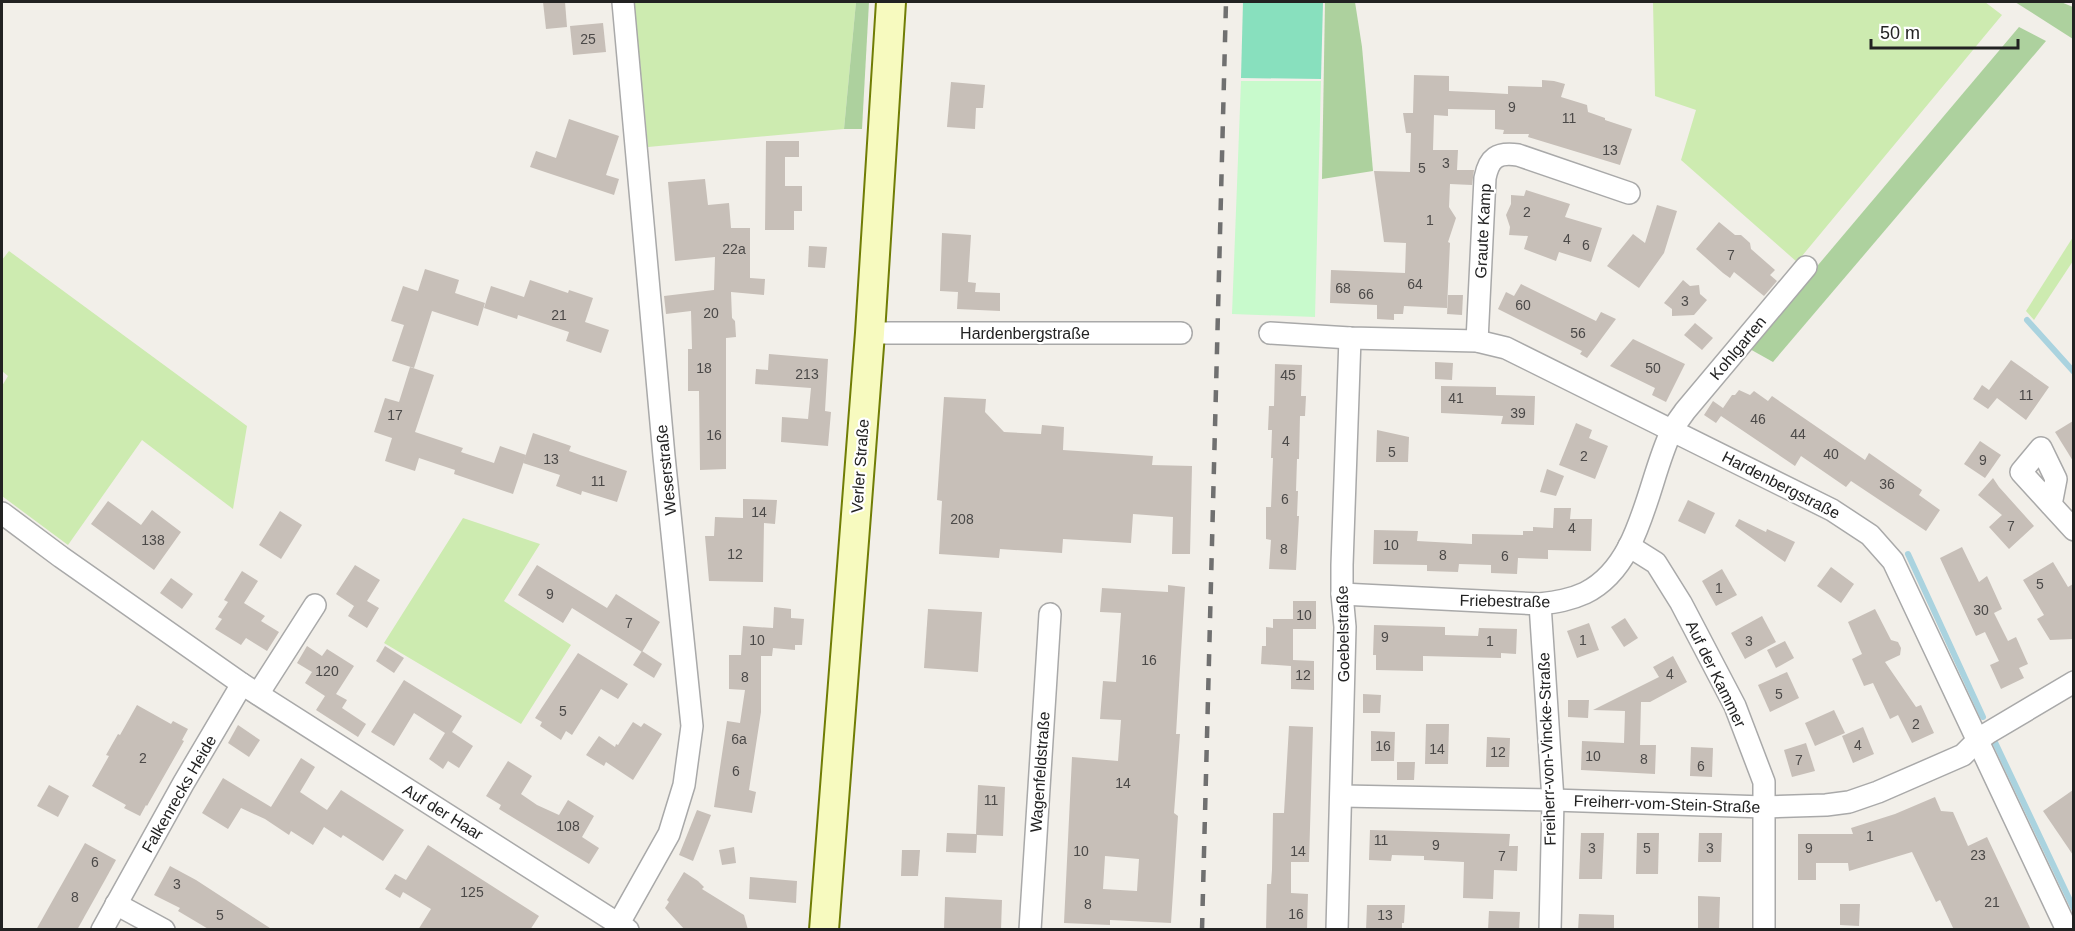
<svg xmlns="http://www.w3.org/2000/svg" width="2075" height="931" font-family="Helvetica,sans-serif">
  <rect width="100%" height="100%" fill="#f2efe9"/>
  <!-- grass -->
  <g fill="#cdebb0">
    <path d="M634 2H856L844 129 648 147Z"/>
    <path d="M1653 2H1985L2002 15 1797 262 1681 160 1696 110 1655 96Z"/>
    <path d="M2073 237V261L2034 320 2026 311Z"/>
    <path d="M9 251 247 426 233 509 142 440 68 545 2 496V386L8 376 2 371V260Z"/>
    <path d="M463 518 540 544 504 601 571 645 521 724 384 643Z"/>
  </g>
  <!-- forest -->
  <g fill="#add19e">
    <path d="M856 2H869L862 129H844Z"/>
    <path d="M1325 2H1355L1362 47 1373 171 1322 179Z"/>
    <path d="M2015 2H2061L2073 7V39Z"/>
    <path d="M2019 27 2046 41 1773 362 1748 348Z"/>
  </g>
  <!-- park -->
  <path fill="#c8facc" d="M1241 81H1321L1315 317 1232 314Z"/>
  <!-- pitch -->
  <path fill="#88e0be" d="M1243 2H1323L1321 79 1241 78Z"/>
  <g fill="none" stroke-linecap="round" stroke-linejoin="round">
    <!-- stream -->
    <g stroke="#aad3df" stroke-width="6">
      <path d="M2027 320 2074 372"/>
      <path d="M1908 554 1983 717"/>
      <path d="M1993 738 2074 909"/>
    </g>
  </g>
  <!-- building -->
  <g fill="#c7bfb8" fill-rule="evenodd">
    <path d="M543 2H565L567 27 546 29Z"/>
    <path d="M603 23 606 52 573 55 570 26Z"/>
    <path d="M1414 75 1449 76V91L1472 92 1508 94V86L1542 87V80L1554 81 1565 84 1561 97 1587 105 1588 112 1605 118V120L1632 129 1620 165 1528 137 1529 134H1503L1504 130 1495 129V110L1448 109V116L1434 115 1433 150H1458L1457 170H1474L1472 185 1450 184 1449 207 1456 218 1448 242 1450 243 1447 308 1404 306 1403 314H1394V320L1377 319V305L1330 303 1331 270 1405 273 1406 243 1384 242 1374 171 1410 172 1411 133H1406L1403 113H1413Z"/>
    <path d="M951 82 985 85 983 108H976L975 129 947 127Z"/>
    <path d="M569 119 619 136 606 175 619 179 614 195 530 167 536 151 556 158Z"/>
    <path d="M766 141H799V157H785V186H802V211H794V230H765Z"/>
    <path d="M705 179 708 205 729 203 731 228H750V278L765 279 764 295 731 292 732 318 735 321 736 337 726 338V469L700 470 699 391H688V349H692L691 311 666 314 664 296 714 290 715 257 675 261 668 182Z"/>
    <path d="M1526 190 1570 204 1565 217 1602 228 1591 262 1559 252 1556 261 1524 249 1528 236 1509 235 1510 227 1506 215 1511 204V195L1524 196Z"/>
    <path d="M1657 205 1677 211 1664 253 1639 288 1607 266 1633 234 1645 243Z"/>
    <path d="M1719 222 1735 235H1741L1750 243 1751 249 1775 270 1770 275 1777 281 1764 296 1734 272 1730 278 1723 273 1696 249Z"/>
    <path d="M942 233 971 235 968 282 976 283 975 292 1000 293V311L957 309 958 292 940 291Z"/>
    <path d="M809 246 827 247 825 268 808 267Z"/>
    <path d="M425 269 459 280 455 293 485 303 478 326 432 311 414 368 392 361 404 325 391 321 403 286 418 291Z"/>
    <path d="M530 280 568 293 569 290 593 298 585 322 609 330 601 353 566 341 569 332 518 315 517 319 484 308 491 286 524 297Z"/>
    <path d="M1683 280 1690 286 1699 285 1700 294 1707 300 1694 315 1672 316V309L1664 303Z"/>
    <path d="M1521 284 1596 321 1601 312 1616 319 1587 358 1580 354 1582 351 1498 309 1506 292 1514 296Z"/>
    <path d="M1448 295H1463L1462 315 1447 314Z"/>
    <path d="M1695 323 1713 338 1702 350 1684 335Z"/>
    <path d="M1633 339 1685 364 1666 402 1652 395 1655 388 1610 366Z"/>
    <path d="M769 354 828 359 825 411 831 412 828 446 781 442 782 417 808 419 811 388 755 384 756 369 768 370Z"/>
    <path d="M2011 360 2049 387 2026 420 1997 398 1988 409 1973 399 1982 385 1989 390Z"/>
    <path d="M1435 362 1453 363 1452 380 1435 379Z"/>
    <path d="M1275 364 1302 365 1301 396H1306L1305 416H1300L1299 459H1297L1296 491H1298L1297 516H1299L1296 570 1269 569 1271 540 1266 539V507H1271L1273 458H1271L1272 430H1268L1269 406H1274Z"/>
    <path d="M410 367 434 375 415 432 463 448 461 452 494 463 500 446 526 455 513 494 454 474 455 470 419 458 415 471 385 461 392 438 374 432 385 398 399 402Z"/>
    <path d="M1441 386 1496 387V395L1535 396 1534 425 1501 424 1503 416 1441 413Z"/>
    <path d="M1739 390 1750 395 1754 391 1768 401 1772 396 1865 460 1869 453 1922 490 1919 495 1940 510 1926 531 1851 481 1846 487 1801 456 1795 466 1721 416 1716 423 1704 415 1713 401 1723 408 1732 395H1735Z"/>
    <path d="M944 397 986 399 985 412 1004 432 1041 434 1042 425 1064 427 1063 450 1153 456 1152 465 1192 466 1190 554H1172L1173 517 1133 514 1131 543 1063 539 1062 553 1000 549 999 558 939 554 942 501 937 500Z"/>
    <path d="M2073 421V461L2055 432Z"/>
    <path d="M1576 423 1592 430 1589 438 1608 446 1595 479 1559 465Z"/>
    <path d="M1377 430 1409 437 1408 462H1376Z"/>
    <path d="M533 433 571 446 569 451 580 455 627 471 617 502 582 491 581 495 556 486 560 475 523 463Z"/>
    <path d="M1980 441 2001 455 1985 478 1964 464Z"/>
    <path d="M1547 469 1564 476 1556 496 1540 492Z"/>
    <path d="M1993 478 1999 487 2034 526 2009 549 1989 527 2002 515 1978 495Z"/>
    <path d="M743 499 777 500 775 524 764 523 763 582 709 581 705 536H714L715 517 743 518Z"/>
    <path d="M1688 500 1715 513 1705 534 1678 521Z"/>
    <path d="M108 501 141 525 152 510 181 532 154 570 91 524Z"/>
    <path d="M1554 508H1571L1570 519H1592L1591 551 1548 550V559L1518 558 1517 574 1491 573V565L1459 564 1458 572 1427 571V565L1373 564 1374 530 1418 531 1417 541 1472 544V534L1523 535V531H1533V527L1553 528Z"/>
    <path d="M280 511 302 525 281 559 259 545Z"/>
    <path d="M1739 519 1766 532 1767 529 1795 542 1785 562 1735 526Z"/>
    <path d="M1962 547 1979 582 1987 576 2002 609 1994 613 2008 641 2016 637 2028 664 2019 668 2024 678 2001 689 1990 665 1999 661 1985 632 1976 636 1940 558Z"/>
    <path d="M2053 562 2068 587 2073 584V639L2050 640 2037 619 2044 615 2023 580Z"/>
    <path d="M355 565 380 580 367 601 379 608 367 628 348 616 354 606 336 594Z"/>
    <path d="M537 565 607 608 616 594 660 622 642 652 572 608 563 623 518 595Z"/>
    <path d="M1831 567 1854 584 1841 603 1817 586Z"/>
    <path d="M1722 569 1737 595 1716 606 1702 581Z"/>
    <path d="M242 571 258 581 244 603 265 616 261 621 279 632 267 651 246 638 241 645 215 629 222 619 218 617 228 602 224 600Z"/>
    <path d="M171 578 193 594 182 609 160 593Z"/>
    <path d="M1168 585 1185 587 1176 734H1180L1174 813 1178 816 1171 923 1110 920V925L1064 923 1072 757 1118 761 1121 720 1100 719 1103 681 1116 682 1121 613 1100 612 1102 588 1168 592ZM1105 856 1139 859 1137 891 1103 889Z"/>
    <path d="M1293 601H1316V629H1293V660L1314 661V690L1291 689V666L1261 664 1262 646H1266V627L1273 628V619H1293Z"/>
    <path d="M774 607 791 609V618L804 619 802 645H795V650L773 648 772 656H761V712L749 790 756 792 752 813 714 807 727 721 740 723 745 690 729 689V655H741L743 626 773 628Z"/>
    <path d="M928 609 982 612 978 672 924 668Z"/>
    <path d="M1875 609 1891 640 1898 642 1901 648 1900 655 1885 662 1916 707 1921 705 1934 733 1912 743 1898 715 1890 719 1873 683 1864 686 1852 659 1862 654 1848 622Z"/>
    <path d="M1762 616 1776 642 1745 659 1731 633Z"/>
    <path d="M1625 618 1638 638 1624 647 1611 627Z"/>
    <path d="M1589 623 1599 650 1577 658 1567 631Z"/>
    <path d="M1374 625 1445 627V635L1478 636 1479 628 1517 629 1516 654 1501 653V658L1423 656V671L1376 670V655H1373Z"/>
    <path d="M1785 641 1794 658 1776 668 1767 650Z"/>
    <path d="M307 646 322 656 327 649 354 666 336 694 347 700 342 708 366 724 358 737 316 710 325 696 305 683 312 672 297 663Z"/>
    <path d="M385 646 404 658 394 673 376 661Z"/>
    <path d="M642 651 662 664 654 678 633 665Z"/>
    <path d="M578 653 628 684 618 699 601 689 572 735 566 731 561 740 540 726 542 722 535 718Z"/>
    <path d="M1673 656 1687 682 1650 702H1641L1640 745H1656L1655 774 1581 770 1582 741 1624 743 1625 711 1593 710 1659 677 1653 667Z"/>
    <path d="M1787 672 1799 698 1770 712 1758 685Z"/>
    <path d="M404 680 462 716 452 732 473 746 459 768 448 761 443 769 429 759 445 733 414 713 394 746 371 732Z"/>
    <path d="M1363 694 1381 695 1380 713H1363Z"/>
    <path d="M1568 700H1589L1588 718 1568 717Z"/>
    <path d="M137 705 171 724 173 721 188 729 182 740 184 741 147 806 146 805 140 816 124 808 126 805 92 786 109 756 106 755 118 734 120 735Z"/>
    <path d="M1834 710 1845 733 1815 746 1805 723Z"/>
    <path d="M633 722 641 727 644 723 662 734 633 780 606 762 604 766 586 755 599 736 615 747 616 744 618 745Z"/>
    <path d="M1426 724H1449L1448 764H1425Z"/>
    <path d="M238 725 260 740 249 757 228 743Z"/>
    <path d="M1289 726 1313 727 1309 862H1291V893L1308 894 1307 930H1266L1267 884H1271L1272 870 1273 813H1284Z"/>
    <path d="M1863 727 1874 754 1853 763 1842 736Z"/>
    <path d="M1371 731 1395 732 1394 761H1371Z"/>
    <path d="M1487 737 1510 738 1509 767H1486Z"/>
    <path d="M1806 743 1815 771 1792 777 1784 750Z"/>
    <path d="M1691 747 1713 748 1712 777 1690 776Z"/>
    <path d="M301 758 315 767 300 792 327 810 341 790 404 830 383 861 343 835 341 838 324 827 313 845 291 831 289 835 265 819 241 808 228 829 202 813 223 778 271 807Z"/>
    <path d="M508 761 532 776 521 794 537 805 559 815 568 800 594 816 582 837 599 848 589 864 499 809 501 805 486 796Z"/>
    <path d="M1397 762H1415L1414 780H1397Z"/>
    <path d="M49 785 69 796 58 817 37 806Z"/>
    <path d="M978 785 1005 787 1003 836 977 835 976 853 946 852 947 833 976 834Z"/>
    <path d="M2073 790V855L2043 811Z"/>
    <path d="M1935 797 1941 811 1953 812 1968 846 1987 837 2031 930H1954L1940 900 1936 902 1912 852 1849 871 1848 863H1816V880H1798V834H1853L1851 828 1895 814Z"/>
    <path d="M697 810 711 815 693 861 679 855Z"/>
    <path d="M1370 830 1510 834 1509 846H1518L1517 871 1494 870 1493 899 1463 898 1464 862 1424 860V856L1392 855 1391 861 1369 860Z"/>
    <path d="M1581 833H1604L1602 879H1579Z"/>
    <path d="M1637 833H1659L1658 874H1636Z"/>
    <path d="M1699 833H1722L1721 862H1698Z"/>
    <path d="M85 843 116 860 105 880 77 930H36Z"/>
    <path d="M428 845 539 916 530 930H418L431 909 403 892 400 898 385 889 395 874 406 880Z"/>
    <path d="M734 847 736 863 722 865 719 850Z"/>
    <path d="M902 850H920L918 876H901Z"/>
    <path d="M170 866 196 880 273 930H210L178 911 180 908 154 895Z"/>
    <path d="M684 872 698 881 704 887 702 889 744 915 748 930H685L665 908 669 902 667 900Z"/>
    <path d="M750 877 797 881 796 903 749 899Z"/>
    <path d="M1698 896 1720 897 1719 930H1698Z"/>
    <path d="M945 897 1002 900 1001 930H944Z"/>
    <path d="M1840 904H1860L1859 926 1840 925Z"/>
    <path d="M1367 905H1405L1404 923H1402V930H1366Z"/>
    <path d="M1489 911 1520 912 1519 930H1488Z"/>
    <path d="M1579 914 1614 915V930H1578Z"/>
  </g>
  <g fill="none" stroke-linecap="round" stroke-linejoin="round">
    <defs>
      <g id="street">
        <path d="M870 333H1181"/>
        <path d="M1270 333 1350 338 1477 341 1506 348 1832 510 1870 535 1893 561 2067 930"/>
        <path d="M1477 341 1485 178C1489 158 1497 152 1518 155L1629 193"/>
        <path d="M2051 505 2056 479 2041 448 2021 472 2074 530"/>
        <path d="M2 513 61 557 242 684 628 930"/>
        <path d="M1629 546 1656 563 1681 603 1735 706 1764 782V930"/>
        <path d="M1342 594 1540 604C1556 602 1570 600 1585 593 1642 565 1647 481 1672 430 1676 423 1681 417 1685 411L1806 267"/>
        <path d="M1540 604 1553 800 1550 930"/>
        <path d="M258 694 315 605"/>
        <path d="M1342 796 1553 800 1764 807 1826 805 1849 802 1878 792 1963 755 1977 741 1988 733 2074 682"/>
        <path d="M116 904 164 930"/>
        <path d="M619 923 669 834 684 785 692 726 664 456 623 2"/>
        <path d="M102 930 183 784 242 684"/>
        <path d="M1030 930 1050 614"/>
        <path d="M1337 930 1345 627 1342 594V565L1350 338"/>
      </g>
      <path id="secondary" d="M824 930 870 333 891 2"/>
    </defs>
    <!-- street casing -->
    <use href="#street" stroke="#a9a9a9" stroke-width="24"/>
    <!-- secondary casing -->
    <use href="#secondary" stroke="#707d05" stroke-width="32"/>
    <!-- street -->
    <use href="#street" stroke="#fff" stroke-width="21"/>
    <!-- secondary -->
    <use href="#secondary" stroke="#f7fabf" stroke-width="28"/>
    <!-- rail -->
    <path stroke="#707070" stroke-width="4.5" stroke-dasharray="12 12" stroke-linecap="butt" d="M1202 930 1226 2"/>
  </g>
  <g text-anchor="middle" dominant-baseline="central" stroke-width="4.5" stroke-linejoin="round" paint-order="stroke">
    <!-- number labels -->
    <g font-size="14" fill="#4b4948">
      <text x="588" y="39">25</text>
      <text x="1512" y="107">9</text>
      <text x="1569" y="118">11</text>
      <text x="1610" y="150">13</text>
      <text x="1446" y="163">3</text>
      <text x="1422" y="168">5</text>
      <text x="1527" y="212">2</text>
      <text x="1430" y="220">1</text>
      <text x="1567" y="239">4</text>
      <text x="1586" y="245">6</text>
      <text x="734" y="249">22a</text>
      <text x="1731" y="255">7</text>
      <text x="1415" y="284">64</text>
      <text x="1343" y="288">68</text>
      <text x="1366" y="294">66</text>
      <text x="1685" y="301">3</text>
      <text x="1523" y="305">60</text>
      <text x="711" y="313">20</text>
      <text x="559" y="315">21</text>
      <text x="1578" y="333">56</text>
      <text x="704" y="368">18</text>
      <text x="1653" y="368">50</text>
      <text x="807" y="374">213</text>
      <text x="1288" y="375">45</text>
      <text x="2026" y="395">11</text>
      <text x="1456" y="398">41</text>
      <text x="1518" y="413">39</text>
      <text x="395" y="415">17</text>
      <text x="1758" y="419">46</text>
      <text x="1798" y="434">44</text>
      <text x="714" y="435">16</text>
      <text x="1286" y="441">4</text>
      <text x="1392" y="452">5</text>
      <text x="1831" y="454">40</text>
      <text x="1584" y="456">2</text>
      <text x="551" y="459">13</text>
      <text x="1983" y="460">9</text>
      <text x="598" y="481">11</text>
      <text x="1887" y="484">36</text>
      <text x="1285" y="499">6</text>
      <text x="759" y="512">14</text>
      <text x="962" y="519">208</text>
      <text x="2011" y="526">7</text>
      <text x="1572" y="528">4</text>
      <text x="153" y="540">138</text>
      <text x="1391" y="545">10</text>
      <text x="1284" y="549">8</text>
      <text x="735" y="554">12</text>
      <text x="1443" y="555">8</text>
      <text x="1505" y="556">6</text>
      <text x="2040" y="584">5</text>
      <text x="1719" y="588">1</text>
      <text x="550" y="594">9</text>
      <text x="1981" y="610">30</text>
      <text x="1304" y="615">10</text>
      <text x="629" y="623">7</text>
      <text x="1385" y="637">9</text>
      <text x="757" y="640">10</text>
      <text x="1583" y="640">1</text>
      <text x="1490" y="641">1</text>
      <text x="1749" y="641">3</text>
      <text x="1149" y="660">16</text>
      <text x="327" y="671">120</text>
      <text x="1670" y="674">4</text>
      <text x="1303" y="675">12</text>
      <text x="745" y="677">8</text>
      <text x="1779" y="694">5</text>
      <text x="563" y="711">5</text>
      <text x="1916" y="724">2</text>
      <text x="739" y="739">6a</text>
      <text x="1858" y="745">4</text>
      <text x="1383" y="746">16</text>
      <text x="1437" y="749">14</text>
      <text x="1498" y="752">12</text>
      <text x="1593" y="756">10</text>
      <text x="143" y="758">2</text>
      <text x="1644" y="759">8</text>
      <text x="1799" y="760">7</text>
      <text x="1701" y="766">6</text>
      <text x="736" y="771">6</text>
      <text x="1123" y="783">14</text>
      <text x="991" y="800">11</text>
      <text x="568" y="826">108</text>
      <text x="1870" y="836">1</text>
      <text x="1381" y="840">11</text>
      <text x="1436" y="845">9</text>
      <text x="1592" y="848">3</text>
      <text x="1647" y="848">5</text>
      <text x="1710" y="848">3</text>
      <text x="1809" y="848">9</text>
      <text x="1081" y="851">10</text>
      <text x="1298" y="851">14</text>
      <text x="1978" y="855">23</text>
      <text x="1502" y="856">7</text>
      <text x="95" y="862">6</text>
      <text x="177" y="884">3</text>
      <text x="472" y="892">125</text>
      <text x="75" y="897">8</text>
      <text x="1992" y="902">21</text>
      <text x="1088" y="904">8</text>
      <text x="1296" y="914">16</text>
      <text x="220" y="915">5</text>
      <text x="1385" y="915">13</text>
    </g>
    <!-- street labels -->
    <g font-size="16" fill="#222" stroke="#fff">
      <text transform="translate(1483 231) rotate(-87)">Graute Kamp</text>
      <text x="1025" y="333">Hardenbergstraße</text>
      <text transform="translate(1738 348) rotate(-50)">Kohlgarten</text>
      <text transform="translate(860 466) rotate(-86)">Verler Straße</text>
      <text transform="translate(666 470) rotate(-96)">Weserstraße</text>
      <text transform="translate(1781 485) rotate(27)">Hardenbergstraße</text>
      <text transform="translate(1505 601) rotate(1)">Friebestraße</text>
      <text transform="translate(1343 634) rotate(-91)">Goebelstraße</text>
      <text transform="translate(1716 674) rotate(64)">Auf der Kammer</text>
      <text transform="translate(1547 749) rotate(-92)">Freiherr-von-Vincke-Straße</text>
      <text transform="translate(1040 772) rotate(-86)">Wagenfeldstraße</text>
      <text transform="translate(179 794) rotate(-60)">Falkenrecks Heide</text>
      <text transform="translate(1667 804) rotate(2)">Freiherr-vom-Stein-Straße</text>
      <text transform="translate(443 812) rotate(32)">Auf der Haar</text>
    </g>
  </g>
  <!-- border -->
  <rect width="2075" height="931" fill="none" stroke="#222222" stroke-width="6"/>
  <!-- scale -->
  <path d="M1871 39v9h147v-9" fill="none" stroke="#222222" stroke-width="3"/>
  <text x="1880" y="39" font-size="18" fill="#222222" stroke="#ffffff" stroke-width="4.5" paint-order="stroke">50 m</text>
</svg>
